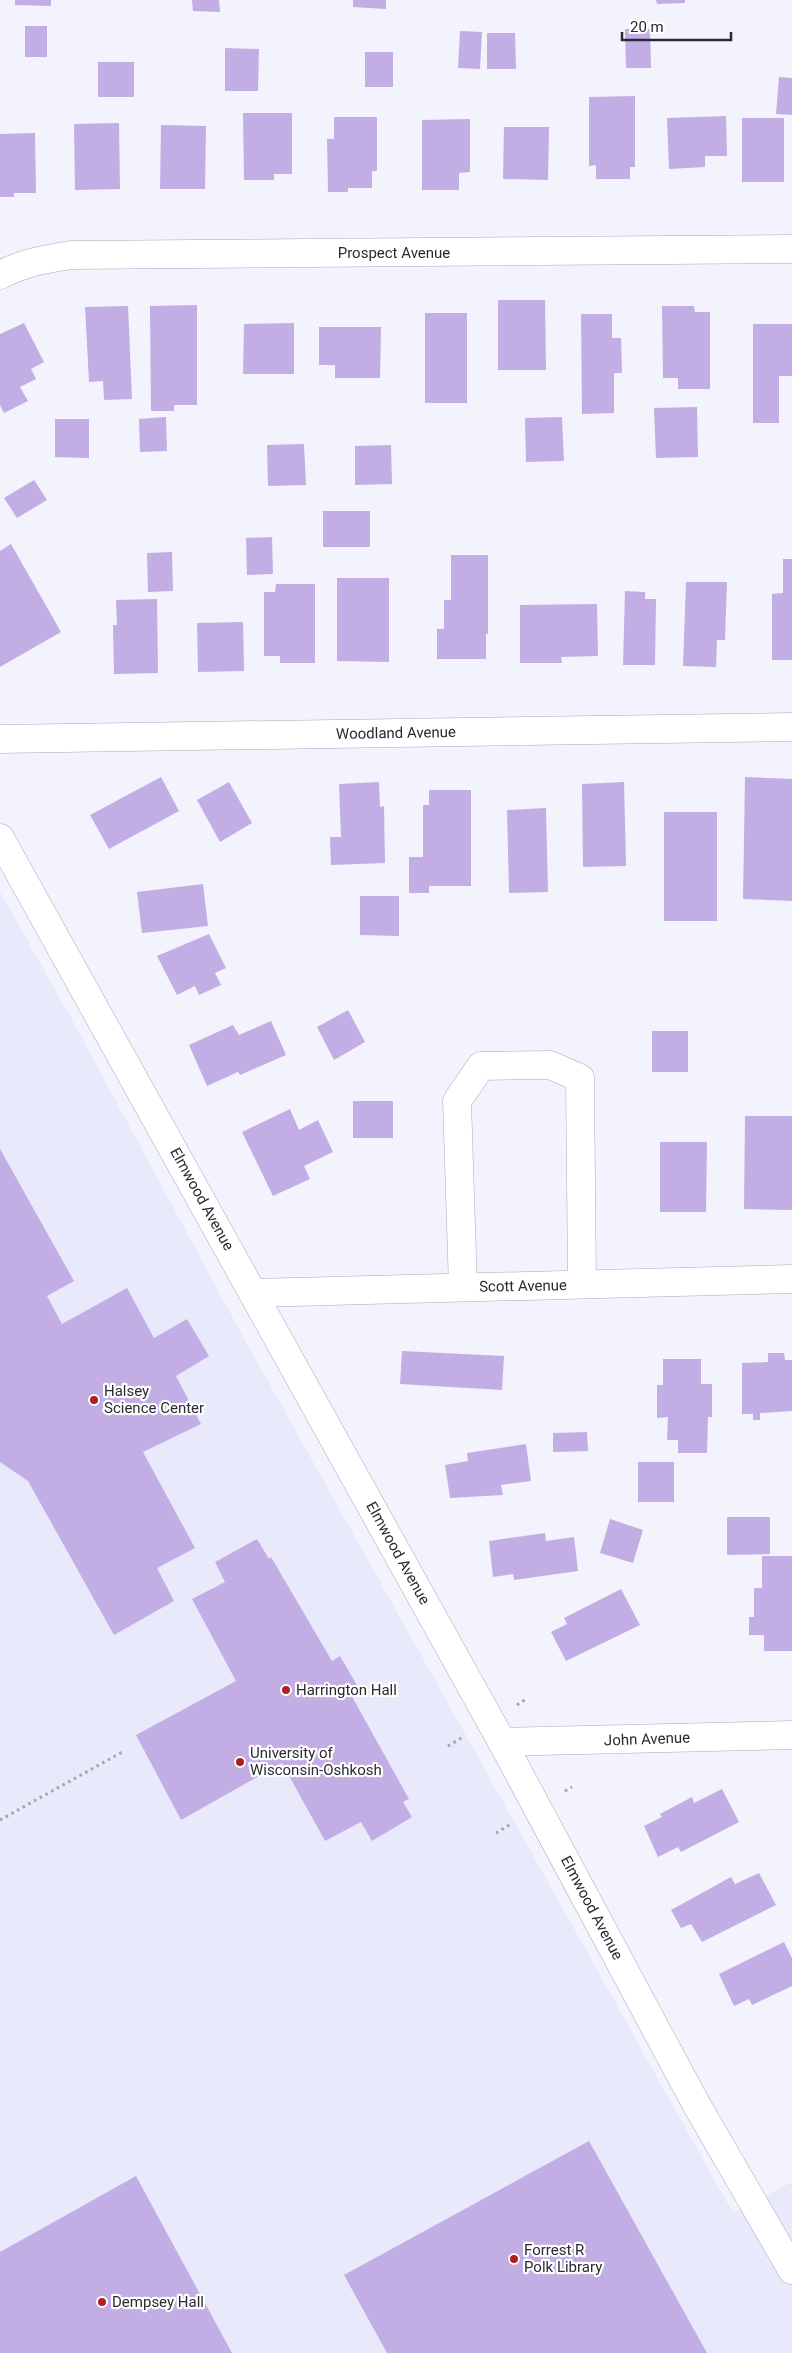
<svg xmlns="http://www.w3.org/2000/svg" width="792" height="2353" font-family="Roboto,sans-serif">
  <rect width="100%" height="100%" fill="#f2f3fc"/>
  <!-- built -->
  <path fill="#e8eafb" d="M0 892 71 1018 246 1342 733 2213 792 2182V2353H0Z"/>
  <!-- building -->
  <g fill="#c2aee4">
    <path d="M15 0H51V6L15 5Z"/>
    <path d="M192 0H219L220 12 193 11Z"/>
    <path d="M353 0H386V9L353 7Z"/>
    <path d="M656 0H685V3L657 4Z"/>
    <rect x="25" y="26" width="22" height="31"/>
    <path d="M625 29H650L651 68H626Z"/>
    <path d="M460 31 482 32 480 69 458 68Z"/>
    <path d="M487 33H515L516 69H487Z"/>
    <path d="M225 48 259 49 258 91H225Z"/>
    <rect x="365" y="52" width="28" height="35"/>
    <rect x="98" y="62" width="36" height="35"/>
    <path d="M779 77 792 78V115L776 114Z"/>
    <path d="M635 96V167H630V179H596V165L589 166V97Z"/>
    <path d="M243 113H292V174H274V180H244Z"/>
    <path d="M726 116 727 156H705V167L669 169 667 118Z"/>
    <path d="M334 117H377V171H372V188H348V192H328L327 139H334Z"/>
    <rect x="742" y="118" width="42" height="64"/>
    <path d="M470 119V172L459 173V190H422V120Z"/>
    <path d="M119 123 120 189 75 190 74 124Z"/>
    <path d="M161 125 206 126 205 189H160Z"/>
    <path d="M504 127H549L548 180 503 179Z"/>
    <path d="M35 133 36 193H14V197H0V134Z"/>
    <path d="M498 300H545L546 370H498Z"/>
    <path d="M197 305V405H174V411H151L150 306Z"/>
    <path d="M128 306 132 399 104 400 103 381 89 382 85 307Z"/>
    <path d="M662 306H694L695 312H710V389H678V378H663Z"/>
    <rect x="425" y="313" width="42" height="90"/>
    <path d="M581 314H612V338H621L622 373H614V413L582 414Z"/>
    <path d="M24 323 44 362 31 369 36 379 20 387 28 401 4 413 0 405V334Z"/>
    <path d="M294 323V374H243L244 324Z"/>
    <path d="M753 324H792V376H779V423H753Z"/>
    <path d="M319 327H381L380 378H335V365H319Z"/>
    <path d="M697 407 698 457 656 458 654 408Z"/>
    <path d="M166 417 167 451 140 452 139 419Z"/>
    <path d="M562 417 564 461 526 462 525 418Z"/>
    <path d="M55 419H89V458L55 457Z"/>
    <path d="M304 444 306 485 268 486 267 445Z"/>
    <path d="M391 445 392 484 355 485V446Z"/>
    <path d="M34 480 47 500 17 518 4 498Z"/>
    <rect x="323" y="511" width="47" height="36"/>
    <path d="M272 537 273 574 247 575 246 538Z"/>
    <path d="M11 544 61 632 0 667V551Z"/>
    <path d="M172 552 173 591 148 592 147 553Z"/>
    <path d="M451 555H488V634H486V659H437V629H444V600H451Z"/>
    <path d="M783 559H792V660H772V594L783 593Z"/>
    <path d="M337 578H389V662L337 661Z"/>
    <path d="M686 582H727L725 640H717L716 667 683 666Z"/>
    <path d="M276 584H315V663H280V656H264V592H275Z"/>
    <path d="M625 591 645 592V599H656L655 665H623Z"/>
    <path d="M157 599 158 673 114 674 113 625H117L116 600Z"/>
    <path d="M597 604 598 656 561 657 562 663H520V605Z"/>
    <path d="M243 622 244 671 198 672 197 623Z"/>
    <path d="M161 777 179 811 109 849 90 815Z"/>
    <path d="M745 777 792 779V901L743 899Z"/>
    <path d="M229 782 252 823 220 842 197 800Z"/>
    <path d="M379 782 380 807 384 806 385 863 331 865 330 837H341L339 784Z"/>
    <path d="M624 782 626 866 583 867 582 784Z"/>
    <path d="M429 790H471V886H429V893H409V857H423V805H429Z"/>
    <path d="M546 808 548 892 509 893 507 810Z"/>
    <rect x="664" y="812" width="53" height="109"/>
    <path d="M203 884 208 926 142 933 137 892Z"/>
    <path d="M360 896H399V936L360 935Z"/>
    <path d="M209 934 226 968 215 973 221 985 199 995 195 986 177 995 157 956Z"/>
    <path d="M348 1010 365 1042 334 1060 317 1027Z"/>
    <path d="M271 1021 286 1055 240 1075 238 1072 207 1086 189 1045 233 1025 239 1035Z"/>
    <rect x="652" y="1031" width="36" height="41"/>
    <rect x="353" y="1101" width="40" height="37"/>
    <path d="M290 1109 299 1130 318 1120 333 1152 304 1166 310 1179 273 1196 242 1132Z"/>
    <path d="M745 1116H792V1210L744 1209Z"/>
    <path d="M660 1142H707L706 1212H660Z"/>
    <path d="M0 1149 74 1281 47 1296 62 1324 127 1288 154 1338 187 1319 209 1356 176 1376 201 1424 143 1452 195 1548 157 1568 174 1601 114 1635 28 1481 0 1462Z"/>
    <path d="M402 1351 504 1356 502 1390 400 1384Z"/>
    <path d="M768 1353H784L785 1360H792V1411L760 1413V1420H753V1414H742V1363L768 1362Z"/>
    <path d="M663 1359H701V1384H712V1417H708L707 1453H678V1440H667L668 1417 657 1418V1385H663Z"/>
    <path d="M587 1432 588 1451 553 1452V1433Z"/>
    <path d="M526 1444 531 1481 501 1485 503 1495 450 1498 445 1465 468 1461 467 1453Z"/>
    <rect x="638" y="1462" width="36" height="40"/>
    <path d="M727 1517H770V1554L727 1555Z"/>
    <path d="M610 1519 643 1530 633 1563 600 1553Z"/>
    <path d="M545 1533 546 1541 574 1537 578 1571 514 1580 513 1574 493 1577 489 1541Z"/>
    <path d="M257 1539 269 1559 271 1557 332 1661 340 1656 358 1687 350 1693 409 1799 403 1802 412 1817 372 1841 361 1822 325 1841 282 1763 181 1820 136 1735 236 1681 192 1599 225 1582 215 1562Z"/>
    <path d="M762 1556H792V1651H764V1635H749V1617H754V1588H762Z"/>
    <path d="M621 1589 640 1625 566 1661 551 1632 567 1624 564 1618Z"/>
    <path d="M722 1789 739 1822 681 1852 678 1847 658 1857 644 1826 662 1817 660 1814 692 1797 694 1803Z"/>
    <path d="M759 1873 776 1905 702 1942 691 1924 681 1928 671 1910 731 1877 735 1884Z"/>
    <path d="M784 1942 792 1958V1986L752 2005 749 1999 734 2006 719 1974Z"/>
    <path d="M589 2141 707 2353H387L344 2275Z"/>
    <path d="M136 2176 232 2353H0V2252Z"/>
  </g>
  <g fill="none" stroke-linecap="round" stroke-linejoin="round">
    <defs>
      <g id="minor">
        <path d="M0 275C23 263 45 259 71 255L792 249"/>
        <path d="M0 739 792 727"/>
        <path d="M0 838 502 1742 695 2102 792 2270"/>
        <path d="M463 1287 457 1101 481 1066 550 1065 580 1078 582 1284"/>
        <path d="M255 1293 792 1279"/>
        <path d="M502 1742 792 1735"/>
      </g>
    </defs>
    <!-- minor casing -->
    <use href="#minor" stroke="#a7a9bd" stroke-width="29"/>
    <!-- path -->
    <g stroke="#a2a3ac" stroke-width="3" stroke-dasharray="2.5 4" stroke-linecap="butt">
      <path d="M517 1705 526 1699"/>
      <path d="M448 1746 463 1737"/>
      <path d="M565 1791 572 1787"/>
      <path d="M0 1820 124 1751"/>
      <path d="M496 1833 511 1824"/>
    </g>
    <!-- minor -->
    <use href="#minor" stroke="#fff" stroke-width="28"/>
  </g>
  <!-- markers -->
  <g fill="#b01f1d" stroke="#fff" stroke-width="2">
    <circle cx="94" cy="1400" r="5"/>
    <circle cx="286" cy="1690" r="5"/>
    <circle cx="240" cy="1762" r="5"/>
    <circle cx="514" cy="2259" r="5"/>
    <circle cx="102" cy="2302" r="5"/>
  </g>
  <g text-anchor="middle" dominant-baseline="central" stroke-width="4.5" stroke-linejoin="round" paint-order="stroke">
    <!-- street labels -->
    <g font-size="15" fill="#292a32" stroke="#fff">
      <text x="394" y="253">Prospect Avenue</text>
      <text transform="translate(396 733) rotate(-1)">Woodland Avenue</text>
      <text transform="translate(202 1199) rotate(61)">Elmwood Avenue</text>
      <text transform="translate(523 1286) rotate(-1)">Scott Avenue</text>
      <text transform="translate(398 1553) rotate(61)">Elmwood Avenue</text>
      <text transform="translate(647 1739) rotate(-2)">John Avenue</text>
      <text transform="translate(592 1908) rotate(62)">Elmwood Avenue</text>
    </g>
    <!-- poi labels -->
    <g font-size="15" fill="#292a32" stroke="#fff" text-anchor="start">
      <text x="104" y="1391">Halsey<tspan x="104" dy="17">Science Center</tspan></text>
      <text x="296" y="1690">Harrington Hall</text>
      <text x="250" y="1753">University of<tspan x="250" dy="17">Wisconsin-Oshkosh</tspan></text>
      <text x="524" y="2250">Forrest R<tspan x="524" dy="17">Polk Library</tspan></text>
      <text x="112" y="2302">Dempsey Hall</text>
    </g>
  </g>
  <!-- scale -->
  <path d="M622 32v8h109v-8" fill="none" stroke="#292a32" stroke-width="2.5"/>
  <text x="630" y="32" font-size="15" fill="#292a32" stroke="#ffffff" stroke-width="4" paint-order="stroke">20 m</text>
</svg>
